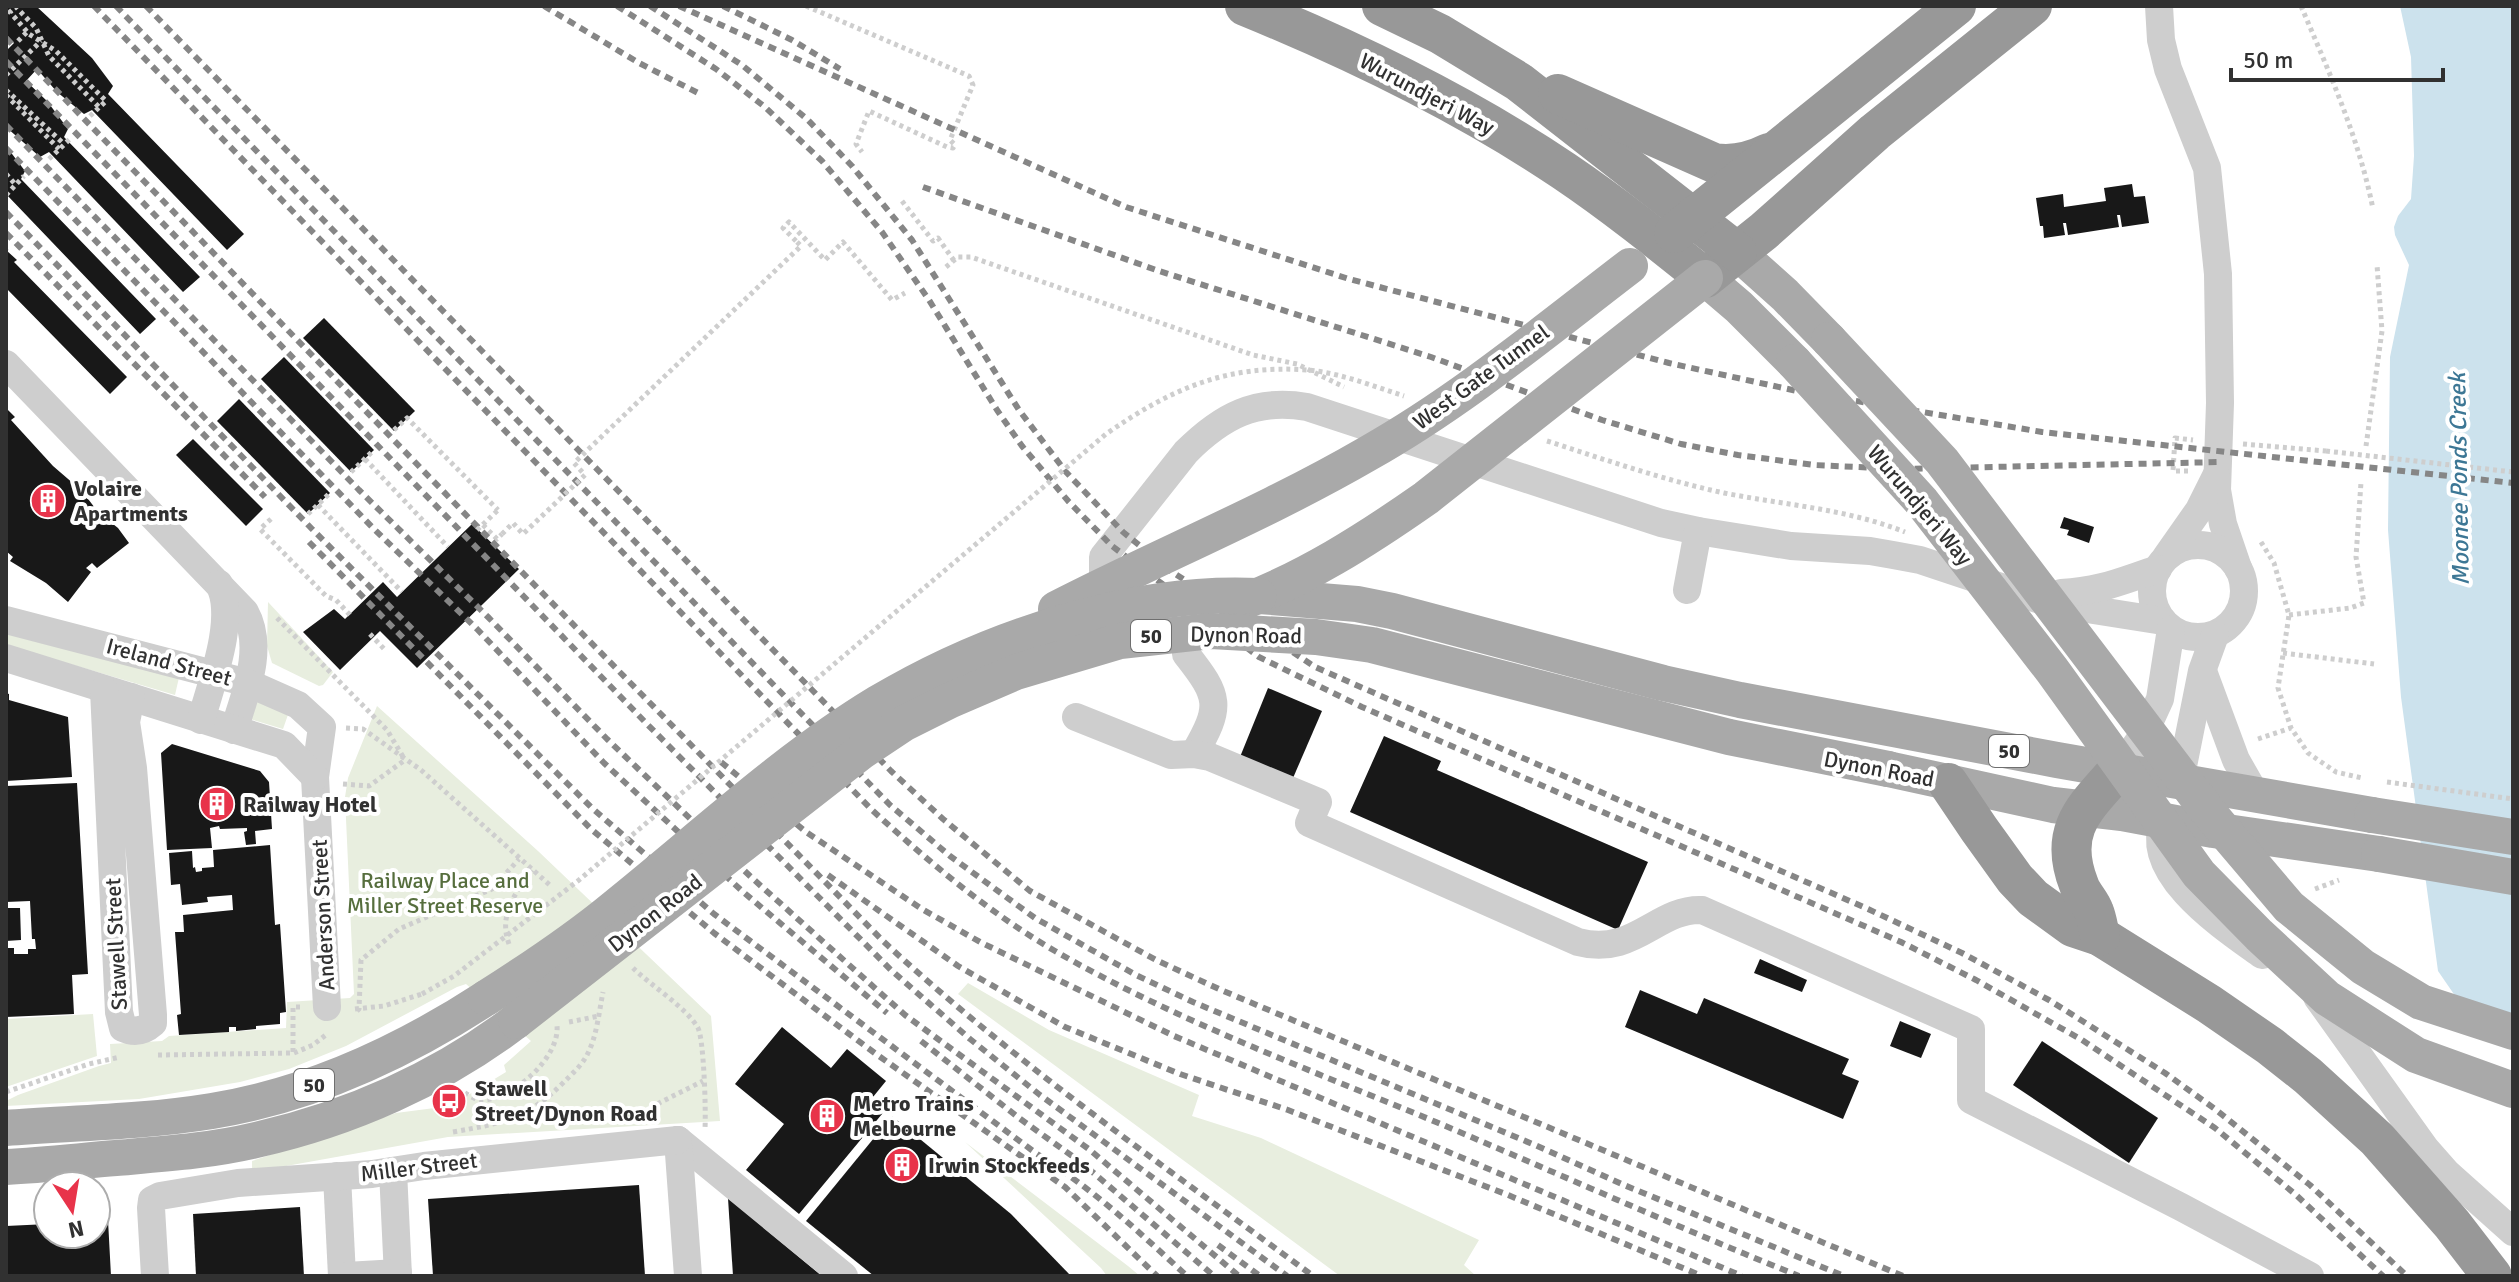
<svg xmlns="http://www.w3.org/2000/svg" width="2519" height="1282" font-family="Signika,sans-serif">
  <rect width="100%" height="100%" fill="#fff"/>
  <!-- green -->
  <g fill="#e8eedf">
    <path d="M268 602 333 672 323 685 319 686 272 663 267 646Z"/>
    <path d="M6 630 180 673 175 695 6 645Z"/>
    <path d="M256 694 290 709 283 729 250 719Z"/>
    <path d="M377 706 538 851 711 1016 720 1121 448 1137 252 1172V1161L396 1113 450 1106 506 1072 504 1065 531 1041 466 984 457 987 346 1046 289 1069 240 1082 139 1099 6 1106V1101L18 1095 99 1066 111 1063 110 1044 162 1041 169 1036 286 1028 287 1002 350 998 354 994 345 797 348 778Z"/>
    <path d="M968 983 1049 1030 1199 1095 1192 1116 1261 1138 1479 1240 1464 1265 1476 1276H1340L958 994Z"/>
    <path d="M93 1014 97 1056 6 1087V1019Z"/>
    <path d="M965 1142 1128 1266 1140 1276H1107L1101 1268Z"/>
  </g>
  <!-- water -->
  <path fill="#cce2ed" d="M2400 6H2513V1080L2438 971 2401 697 2388 530 2390 357 2409 265 2395 235 2394 227 2398 216 2411 199 2414 156 2411 57Z"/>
  <!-- pier -->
  <path fill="#fff" d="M2446 991 2513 1019V1084L2507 1079Z"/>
  <!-- building -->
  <g fill="#181818">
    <path d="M6 6H36L92 58 113 86 108 94 244 234 227 250 92 110 84 114 57 92 37 69 26 81 47 101 68 129 64 137 200 277 183 292 49 152 40 157 6 127V51L14 43 6 34Z"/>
    <path d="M6 146 25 171 21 179 156 319 140 334 6 194Z"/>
    <path d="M2132 184 2134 197 2145 196 2149 223 2122 227 2120 215H2117L2119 227 2068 235 2066 223H2063L2065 235 2044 238 2043 226H2040L2036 198 2063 194 2064 207 2106 201 2104 188Z"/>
    <path d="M6 250 17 260 14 262 127 377 110 394 6 288Z"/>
    <path d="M324 318 415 411 394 431 303 338Z"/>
    <path d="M284 357 374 450 351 472 261 379Z"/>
    <path d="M239 399 330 493 308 514 217 421Z"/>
    <path d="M6 408 15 417 11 420 53 466 82 491 98 512 118 528 129 543 97 568 92 563 86 568 91 572 68 602 46 583 10 561 13 557 6 551Z"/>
    <path d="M193 439 263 509 246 526 176 455Z"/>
    <path d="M2064 517 2094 527 2089 543 2067 535 2069 530 2060 528Z"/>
    <path d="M472 524 519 569 417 668 380 631 340 670 303 632 334 609 345 619 383 582 397 597Z"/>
    <path d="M1268 688 1322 711 1293 778 1240 757Z"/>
    <path d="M6 693 9 694V700L68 717 72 777 6 781Z"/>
    <path d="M1384 736 1441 761 1437 770 1648 862 1618 930 1350 812Z"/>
    <path d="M172 744 260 771 269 782 272 829 255 831 256 844 246 845 244 832 247 831V828L220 829 219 826 210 828 212 848 167 850 161 753Z"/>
    <path d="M77 783 88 974 72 975 74 1014 6 1017V948H14V954H28V949H36L35 939H32L30 901 6 902V786Z"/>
    <path d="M270 845 275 925 280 924 286 1012 280 1013V1024L256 1026V1029L236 1031V1027H229V1032L179 1035 177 1015 181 1014 175 932H184L183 915 233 910 232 895 207 897 208 902 182 905 180 884 171 885 169 853 192 851 193 868 195 867 196 872 202 871V868L214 867 213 850Z"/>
    <path d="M6 908H20L21 940 6 941Z"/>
    <path d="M1760 959 1807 980 1802 992 1754 973Z"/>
    <path d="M1640 990 1697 1014 1704 998 1849 1059 1842 1074 1859 1081 1843 1119 1625 1027Z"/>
    <path d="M1900 1021 1931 1034 1921 1058 1890 1046Z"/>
    <path d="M782 1027 831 1068 847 1049 886 1081 873 1097 887 1108 799 1214 746 1170 784 1124 735 1084Z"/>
    <path d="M2042 1041 2158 1118 2129 1163 2013 1085Z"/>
    <path d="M892 1116 1011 1214 1071 1276H874L806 1221Z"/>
    <path d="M639 1185 645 1276H433L428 1199Z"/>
    <path d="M728 1198 822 1276H733Z"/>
    <path d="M300 1207 304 1276H196L193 1214Z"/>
    <path d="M96 1220H108L111 1276H6V1226L48 1224V1234H96Z"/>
  </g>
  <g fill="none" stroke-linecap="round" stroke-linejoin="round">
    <!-- path -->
    <g stroke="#cecece" stroke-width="5" stroke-dasharray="4 4" stroke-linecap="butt">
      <path d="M806 6 969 76 973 85 950 140 955 145 953 148 947 147 869 111 856 144 862 152"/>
      <path d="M2301 6C2329 72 2359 138 2373 209"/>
      <path d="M18 41 29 30"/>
      <path d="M6 75 41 41"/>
      <path d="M6 90 64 144"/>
      <path d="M6 95 59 149"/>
      <path d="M90 116 106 101 56 51 29 34 10 12 16 7 36 28 49 56 99 107"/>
      <path d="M49 159 71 138"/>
      <path d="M6 174 16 185"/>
      <path d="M6 195 24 176"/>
      <path d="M902 201 933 241 938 238 955 262"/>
      <path d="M796 241 783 228 789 222 825 260 843 242 892 300 905 293"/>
      <path d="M6 249 7 248"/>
      <path d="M946 267 958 257H971L1253 355 1297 364 1344 387"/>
      <path d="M394 430 407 418 498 510"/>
      <path d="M2243 444 2326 451"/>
      <path d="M2366 446 2382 331 2377 265"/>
      <path d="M365 459 448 547"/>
      <path d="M2188 471H2173L2175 438 2193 440"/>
      <path d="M351 472 374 450"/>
      <path d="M318 505 402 592"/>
      <path d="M308 514 330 493"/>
      <path d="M271 519 260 529 326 596 336 600 350 615"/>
      <path d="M483 525 497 539 502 534"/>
      <path d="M2261 542 2274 563 2289 615 2278 688 2291 728 2308 753 2336 772 2362 778"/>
      <path d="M2289 615 2350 608 2364 603 2356 557 2361 482"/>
      <path d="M277 618 387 730 405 760"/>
      <path d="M370 634 386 651"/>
      <path d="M2283 653 2374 664"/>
      <path d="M346 728 363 729 421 770 552 887"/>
      <path d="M2258 739 2291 728"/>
      <path d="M343 784 369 786 405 760"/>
      <path d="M2315 889 2339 880"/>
      <path d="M509 944C498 914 516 893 532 870"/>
      <path d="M633 968C650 985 686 1007 698 1028 704 1040 706 1112 705 1128"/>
      <path d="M355 1009 384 1006 422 994"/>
      <path d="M357 1011 359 1009 361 960 399 929 492 889 519 859"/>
      <path d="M569 1022 599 1016"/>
      <path d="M294 1053 313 1045 327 1034"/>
      <path d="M158 1055 293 1053V1007H301"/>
      <path d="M6 1092 89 1064 120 1057"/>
      <path d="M465 1093C469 1095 475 1100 481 1100 512 1101 560 1057 557 1026"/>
      <path d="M647 1116 659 1103 703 1081"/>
      <path d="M453 1132C503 1123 527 1119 564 1082 573 1073 583 1064 588 1053 597 1035 599 1012 603 992"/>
    </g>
    <!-- minor -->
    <g stroke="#cecece" stroke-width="28">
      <path d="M2159 6 2161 40 2168 69 2207 168 2218 274 2220 403 2217 490 2223 524 2238 568"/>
      <path d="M6 364 245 612C265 648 245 694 234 730"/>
      <circle cx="2198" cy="591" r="46"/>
      <path d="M2166 557 2199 510 2216 476"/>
      <path d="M1103 577V557L1186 452C1222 416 1256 398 1307 407L1661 523 1698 531 1791 546 1870 551 1893 555 1920 560 2049 603 2163 621"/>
      <path d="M1687 590 1698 531"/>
      <path d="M2061 593C2101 591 2121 581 2158 569"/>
      <path d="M6 620 248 683 298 705 322 727 315 777 327 1007"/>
      <path d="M1186 654C1220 697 1222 706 1194 754"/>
      <path d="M6 658 284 745 315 777"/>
      <path d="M2203 671 2236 760 2256 795"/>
      <path d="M104 690 119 1012 123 1028C134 1033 144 1031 153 1023V1015L133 768 126 722 131 697"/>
      <path d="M1076 717 1171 755 1194 754 1210 757 1318 802 1309 823 1578 942C1634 957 1657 908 1702 910L1971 1029V1100L2181 1207 2310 1276"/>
      <path d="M201 720C211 684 237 618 219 584"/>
      <path d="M2119 769 2144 734 2160 699 2171 629"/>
      <path d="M2180 781 2202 671 2215 635"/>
      <path d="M2164 821C2141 874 2226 929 2262 955"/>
      <path d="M2317 997 2425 1148 2447 1173 2513 1232"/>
      <path d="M678 1140 844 1276"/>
      <path d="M678 1140 688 1276"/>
      <path d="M393 1171 398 1276"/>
      <path d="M337 1176 342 1276"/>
      <path d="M155 1276 151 1208 152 1200 160 1196 238 1183 372 1174 424 1166 678 1140"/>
      <path d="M346 1276 398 1273"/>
    </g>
    <!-- major -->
    <g stroke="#a9a9a9" stroke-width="36">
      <path d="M1737 252 1785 295 1829 340"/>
      <path d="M1705 278 1739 307 1794 362"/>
      <path d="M1259 596 1357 604 1392 611 1663 683 1740 700 2057 760 2372 815"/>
      <path d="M1888 769 2053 805 2122 813 2213 830 2379 854"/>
      <path d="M6 1128C74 1123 145 1122 212 1111 311 1095 403 1052 486 998"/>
      <path d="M6 1167C43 1165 79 1161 116 1158 163 1154 210 1151 256 1140 349 1119 440 1079 516 1021"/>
    </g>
    <!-- highway -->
    <g stroke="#989898" stroke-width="40">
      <path d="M1245 6C1355 51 1466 105 1564 171 1613 204 1659 241 1705 278L1764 231 1875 132 2032 6"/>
      <path d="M1382 6 1440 34 1519 82 1737 252"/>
      <path d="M1558 94 1714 163C1734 166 1751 162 1769 153"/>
      <path d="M1674 233 1956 6"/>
      <path d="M1948 783 1979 829 2015 879 2033 898 2073 927 2100 936 2209 1004 2270 1046 2308 1076 2377 1139 2452 1224 2492 1276"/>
      <path d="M2100 936C2098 928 2097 919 2094 912 2091 902 2082 895 2079 885 2057 829 2086 807 2119 769"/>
    </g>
    <!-- rail -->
    <g stroke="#868686" stroke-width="6" stroke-dasharray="8 6" stroke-linecap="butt">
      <path d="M94 6 872 810C929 862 988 912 1055 951 1175 1020 1308 1069 1436 1122 1557 1173 1677 1227 1799 1276"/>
      <path d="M116 6 890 805 950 856 1035 918 1136 975 1193 1002 1535 1145 1624 1185 1844 1276"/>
      <path d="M146 6 891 771 943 819 1030 891 1156 960 1221 990 1903 1276"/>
      <path d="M544 6 639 63 702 95"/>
      <path d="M617 6 716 69 765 107 822 161 882 232 929 300 997 410 1022 446 1069 502 1112 546 1259 657 1362 707 1901 942 1976 980 2082 1040 2215 1128 2295 1194 2383 1276"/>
      <path d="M650 6 742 65 807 119 852 166 912 240 1019 410 1066 472 1123 532 1171 571 1315 667 1868 909 1962 953 2049 1000 2165 1073 2215 1109 2310 1185 2407 1276"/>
      <path d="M679 6 1126 207 1349 279 1669 363 1797 391 2042 432 2513 483"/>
      <path d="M723 6 792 40 840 69"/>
      <path d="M6 38 468 517 883 941C1017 1065 1167 1168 1313 1276"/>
      <path d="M6 61 647 724 891 970 970 1039 1040 1095 1287 1276"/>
      <path d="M6 125 359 490 488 617 607 739 751 877 905 1015 1090 1150 1239 1276"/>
      <path d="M6 148 374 529 477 629 604 763 742 891 887 1013"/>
      <path d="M923 187 1159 271 1431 357 1602 420 1681 444 1738 455 1814 465 1899 469 2222 462"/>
      <path d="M6 212 312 529 592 808 714 914 1037 1154C1092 1188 1139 1232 1187 1276"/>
      <path d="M6 233 265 497"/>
      <path d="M309 542 591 829 714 933 876 1054 1065 1187 1157 1276"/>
      <path d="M721 762 806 832 922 909 980 942 1174 1036 1742 1276"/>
      <path d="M828 875 958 966 1065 1027 1180 1074 1288 1110 1508 1195 1702 1276"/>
      <path d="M921 1041 1019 1118 1082 1163 1214 1276"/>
      <path d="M1218 1245 1260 1276"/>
    </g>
    <!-- path-bridge -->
    <g stroke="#cecece" stroke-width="5" stroke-dasharray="4 4" stroke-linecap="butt">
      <path d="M1547 441C1606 460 1664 480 1724 493 1785 505 1847 509 1905 532"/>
      <path d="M2326 451 2513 472"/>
      <path d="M477 530 498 510"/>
      <path d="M502 534 513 523 523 534 585 475 574 463 801 246 796 241"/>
      <path d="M2387 782 2513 799"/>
      <path d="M422 994 454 976 579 880 1106 434C1171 389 1226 364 1308 370 1340 373 1373 386 1404 396"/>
    </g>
    <!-- major-bridge -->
    <g stroke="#a9a9a9" stroke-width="36">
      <path d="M1829 340 1942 461 2210 814 2289 907 2363 967 2421 1002 2513 1032"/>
      <path d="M1794 362 1922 502 2052 670 2199 874 2259 935 2327 998 2416 1055 2513 1090"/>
      <path d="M1235 605C1305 579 1366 540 1426 498L1705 278"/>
      <path d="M1056 609C1159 556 1267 512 1367 454 1461 401 1545 331 1630 266"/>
      <path d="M2372 815 2513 837"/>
      <path d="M2379 854 2513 877"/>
      <path d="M486 998C530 970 574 941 615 907 701 838 784 760 878 703 942 665 1008 637 1079 618 1137 602 1198 593 1259 596"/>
      <path d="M516 1021 861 752 903 724 951 700 1016 672 1120 641 1211 631 1316 637 1372 645 1729 737 1888 769"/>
    </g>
  </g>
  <!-- icons -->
  <defs>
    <symbol id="building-disc" viewBox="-11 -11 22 22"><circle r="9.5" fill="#e8334a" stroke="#fff"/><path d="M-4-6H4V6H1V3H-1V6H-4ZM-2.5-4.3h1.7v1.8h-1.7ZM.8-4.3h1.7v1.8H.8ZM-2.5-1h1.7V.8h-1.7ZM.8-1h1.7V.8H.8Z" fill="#fff"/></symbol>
    <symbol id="bus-disc" viewBox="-11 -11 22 22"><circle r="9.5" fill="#e8334a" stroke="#fff"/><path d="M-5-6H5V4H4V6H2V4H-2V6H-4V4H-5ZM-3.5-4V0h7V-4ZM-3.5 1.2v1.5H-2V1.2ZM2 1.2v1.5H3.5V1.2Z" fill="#fff"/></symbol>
  </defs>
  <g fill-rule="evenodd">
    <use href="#building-disc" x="28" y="481" width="40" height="40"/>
    <use href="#building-disc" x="197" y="784" width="40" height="40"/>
    <use href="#bus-disc" x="429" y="1081" width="40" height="40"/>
    <use href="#building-disc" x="807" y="1096" width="40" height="40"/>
    <use href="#building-disc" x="882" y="1145" width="40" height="40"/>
  </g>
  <g text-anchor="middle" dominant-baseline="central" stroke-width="8" stroke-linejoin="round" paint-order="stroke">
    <!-- shield labels -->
    <g fill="#fff" stroke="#6f6f6f" stroke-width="2">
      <rect x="1131" y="620" width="40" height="32" rx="6"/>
      <rect x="1989" y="735" width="40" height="32" rx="6"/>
      <rect x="294" y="1069" width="40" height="32" rx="6"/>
    </g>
    <g font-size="20" font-weight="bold" fill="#313131">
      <text x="1151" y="636">50</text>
      <text x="2009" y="751">50</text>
      <text x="314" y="1085">50</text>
    </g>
    <!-- street labels -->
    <g font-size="22" fill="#313131" stroke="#fff">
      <text transform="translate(1427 94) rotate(28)">Wurundjeri Way</text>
      <text transform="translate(1481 377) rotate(-36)">West Gate Tunnel</text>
      <text transform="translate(1920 505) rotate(50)">Wurundjeri Way</text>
      <text transform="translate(1246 635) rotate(1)">Dynon Road</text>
      <text transform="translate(169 662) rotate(15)">Ireland Street</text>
      <text transform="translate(1879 769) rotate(11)">Dynon Road</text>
      <text transform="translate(655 913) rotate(-38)">Dynon Road</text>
      <text transform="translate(323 915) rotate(-93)">Anderson Street</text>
      <text transform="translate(116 944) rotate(-93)">Stawell Street</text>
      <text transform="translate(419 1167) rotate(-7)">Miller Street</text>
    </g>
    <!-- poi labels -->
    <g font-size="22" font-weight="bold" fill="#313131" stroke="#fff" text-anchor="start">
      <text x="74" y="488">Volaire<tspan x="74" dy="25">Apartments</tspan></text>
      <text x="243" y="804">Railway Hotel</text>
      <text x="475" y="1088">Stawell<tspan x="475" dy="25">Street/Dynon Road</tspan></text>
      <text x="853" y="1103">Metro Trains<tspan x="853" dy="25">Melbourne</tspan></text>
      <text x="928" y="1165">Irwin Stockfeeds</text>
    </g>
    <!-- park labels -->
    <g font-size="22" fill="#566e3d" stroke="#fff">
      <text x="445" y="880">Railway Place and<tspan x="445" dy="25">Miller Street Reserve</tspan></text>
    </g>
    <!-- water labels -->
    <g font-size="24" font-style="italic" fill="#3d7795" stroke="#fff">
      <text transform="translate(2459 479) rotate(-91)">Moonee Ponds Creek</text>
    </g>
  </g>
  <!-- border -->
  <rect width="2519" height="1282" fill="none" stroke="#313131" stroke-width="16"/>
  <!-- north arrow -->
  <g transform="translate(72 1210) rotate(168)"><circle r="38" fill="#ffffff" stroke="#adadad" stroke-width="2"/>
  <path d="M0-6L14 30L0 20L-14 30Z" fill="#e8334a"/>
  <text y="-12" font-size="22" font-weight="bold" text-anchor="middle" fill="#313131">N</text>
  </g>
  <!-- scale -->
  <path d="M2231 68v12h212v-12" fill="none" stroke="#313131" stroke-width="4"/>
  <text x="2243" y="68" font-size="24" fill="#313131" stroke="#ffffff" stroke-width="6" paint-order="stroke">50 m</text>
</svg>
